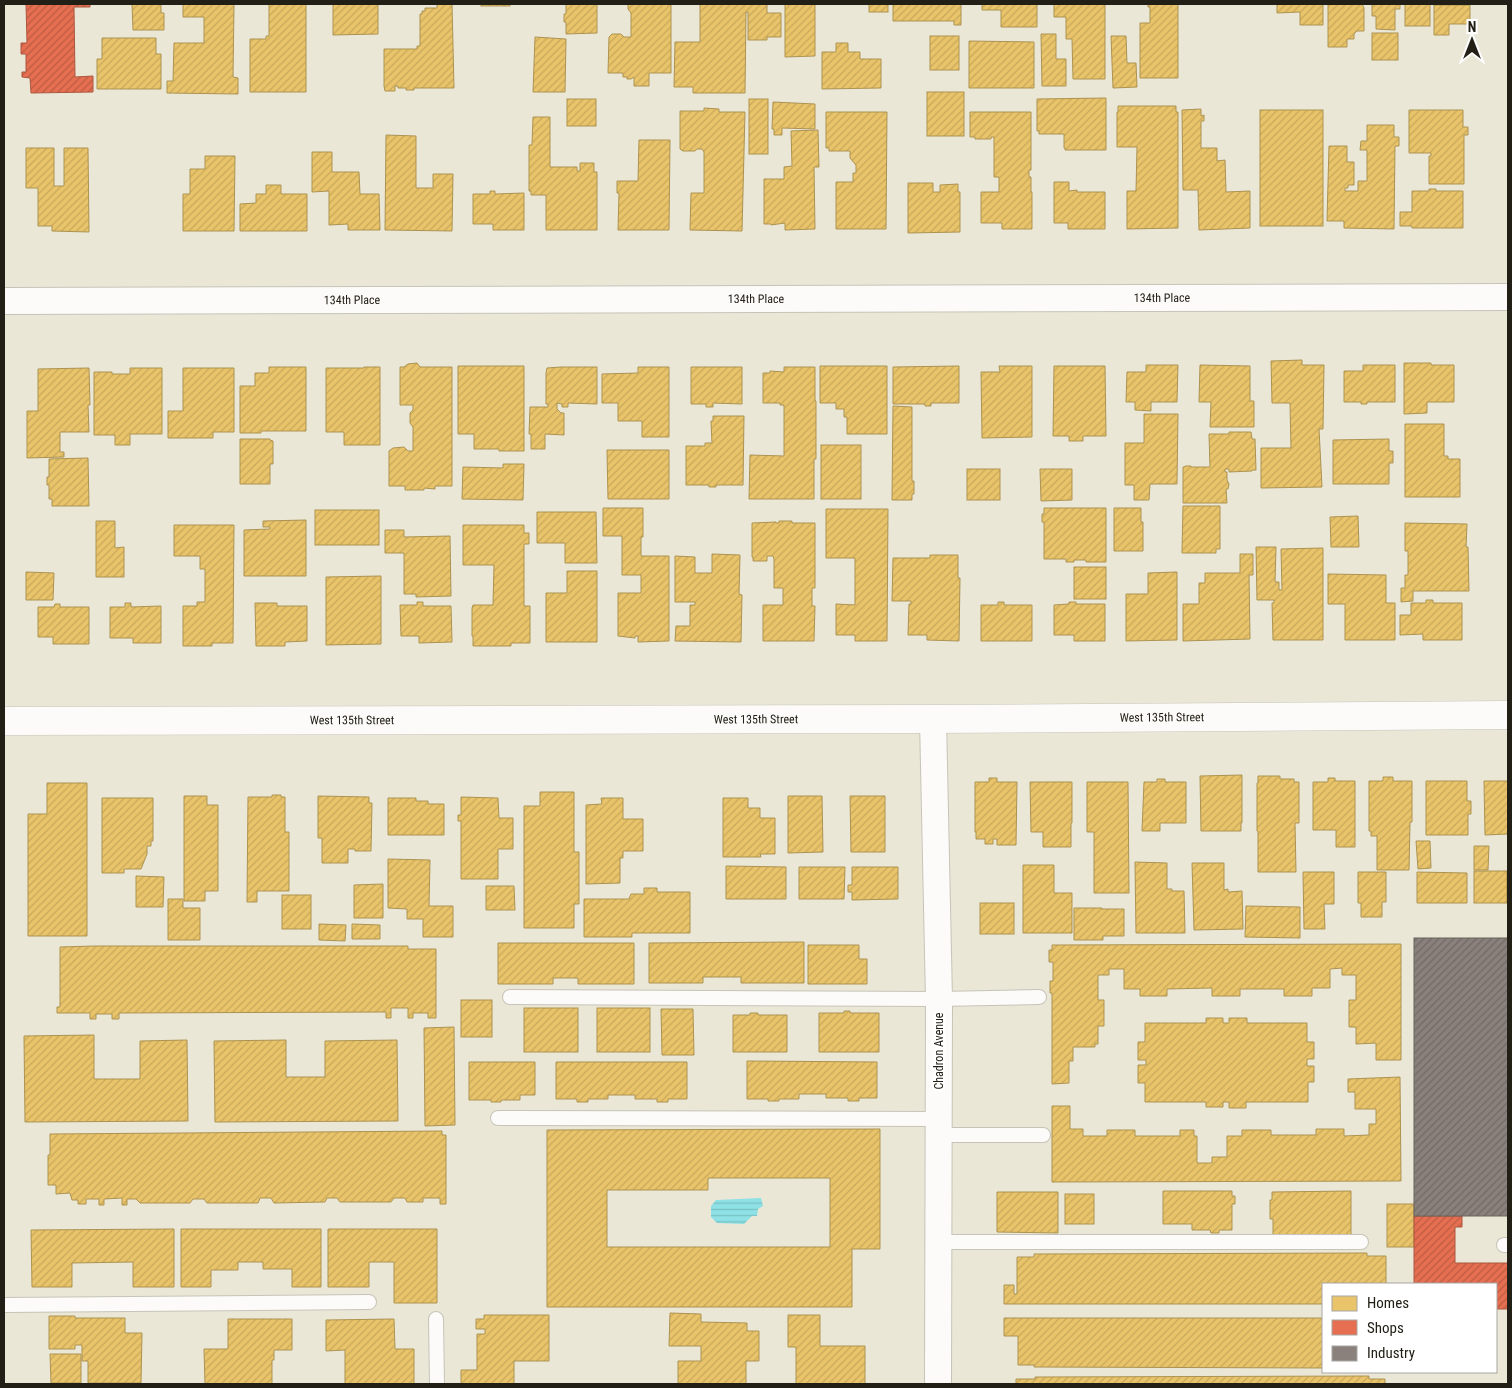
<svg xmlns="http://www.w3.org/2000/svg" width="1512" height="1388" font-family="'Roboto Condensed',sans-serif">
  <defs>
    <pattern id="water-rules" width="6" height="5" patternUnits="userSpaceOnUse" patternTransform="scale(1.25)"><rect width="6" height="5" fill="#8ee1e5"/><path d="M0 2.5h6" fill="none" stroke="#7ac1c4"/></pattern>
    <pattern id="homes-hatch" width="6" height="6" patternUnits="userSpaceOnUse" patternTransform="scale(1.25)"><rect width="6" height="6" fill="#e9c46a"/><path d="M-1 1l2-2M0 6l6-6M5 7l2-2" fill="none" stroke="#c8a85b"/></pattern>
    <pattern id="shops-hatch" width="6" height="6" patternUnits="userSpaceOnUse" patternTransform="scale(1.25)"><rect width="6" height="6" fill="#e76f51"/><path d="M-1 1l2-2M0 6l6-6M5 7l2-2" fill="none" stroke="#bb5b42"/></pattern>
    <pattern id="industry-hatch" width="6" height="6" patternUnits="userSpaceOnUse" patternTransform="scale(1.25)"><rect width="6" height="6" fill="#8a817c"/><path d="M-1 1l2-2M0 6l6-6M5 7l2-2" fill="none" stroke="#706965"/></pattern>
  </defs>
  <rect width="100%" height="100%" fill="#eae7d7"/>
  <!-- water -->
  <path fill="url(#water-rules)" d="M761 1198 763 1206 758 1209 757 1216H752L744 1224 717 1223 711 1217V1206L716 1200Z"/>
  <!-- homes -->
  <g fill="url(#homes-hatch)" stroke="#ad9351" fill-rule="evenodd">
    <path d="M132 4H161V13H164V30H133Z"/>
    <path d="M183 4H234L233 77 238 78V94L167 93V81H173L174 43H204V17H183Z"/>
    <path d="M269 4H306V92H250V39H266V36H269Z"/>
    <path d="M333 4H378V34L333 35Z"/>
    <path d="M437 4H452L454 88H414V90H406V88H398V86H395V91H385L384 86V49H417V46H420V14H422V11H425V8H437Z"/>
    <rect x="481" y="4" width="29" height="2"/>
    <path d="M566 4H597V33L566 34V22H564V14H566Z"/>
    <path d="M628 4H671V73H649V86H634V77L631 79H627V77H623V73H608L609 37 612 34H621L624 37H631V13L628 9Z"/>
    <path d="M690 4H767V13H781V37H767V40H748V12H746L745 93H693V87H674L675 42H700V4Z"/>
    <path d="M785 4H815V56L785 57Z"/>
    <rect x="869" y="4" width="19" height="8"/>
    <path d="M893 4H961V25H954V21H893Z"/>
    <path d="M982 4H1037V27H1001V10H982Z"/>
    <path d="M1054 4H1105V79H1073L1072 39H1066V17H1054Z"/>
    <path d="M1148 4H1178V78H1140V23H1150V7H1148Z"/>
    <path d="M1277 4H1323V25H1300V12L1277 13Z"/>
    <path d="M1328 4H1362L1364 8V31H1357L1354 34V39H1347V47H1328Z"/>
    <path d="M1372 4H1400V9H1395V30L1376 29V16H1372Z"/>
    <rect x="1405" y="4" width="25" height="22"/>
    <path d="M1434 5H1470V24H1449V35H1434Z"/>
    <rect x="1372" y="33" width="26" height="27"/>
    <path d="M1041 34H1056V59H1066V86H1042Z"/>
    <rect x="930" y="36" width="29" height="34"/>
    <path d="M1111 36H1126L1127 63H1136L1137 87 1113 88Z"/>
    <path d="M535 37 566 39 565 92H533Z"/>
    <path d="M102 38H156V54H161V89H97V59H102Z"/>
    <path d="M969 41 1034 42V88H969Z"/>
    <path d="M836 43H848V52H860V59H881V88L822 89V52H836Z"/>
    <rect x="927" y="92" width="37" height="44"/>
    <path d="M1106 98V150H1065V148H1064V134H1039V131H1037V99Z"/>
    <rect x="567" y="99" width="29" height="27"/>
    <rect x="749" y="99" width="19" height="55"/>
    <path d="M773 102 815 104V129L782 128V135H774V129H772Z"/>
    <path d="M1118 106H1176V112H1178V228L1127 229V191H1136L1137 147H1117V112H1118Z"/>
    <path d="M704 108 719 109V112H745L742 231 690 230 691 193H704V152L702 149H697L695 151H683L680 149V111H704Z"/>
    <path d="M1201 109V116L1204 115V121H1201V148H1217V161L1225 160 1226 192 1250 191V228L1199 230 1198 190H1183L1182 110Z"/>
    <rect x="1260" y="110" width="63" height="116"/>
    <path d="M1409 110H1463V127H1468V135H1464V184H1429V156H1431V153H1409Z"/>
    <path d="M826 112H887L886 229H836V182H853V173H856V165L850 158V151H829V148H826Z"/>
    <path d="M970 112H1031V170H1029V177H1031V192H1032V229H1002V223H981V192H999V177H994V137H991V139H975V137H970Z"/>
    <path d="M533 117H550V167H577V171H580V163H594V172H597V230H546V195H531V191H529V145H532Z"/>
    <path d="M1367 125H1394V137H1399V146H1395L1394 229 1344 228V221H1327L1329 146H1347V162H1354V185H1348V188H1345V191H1358V181H1367V150H1360L1361 141H1367Z"/>
    <path d="M818 130 819 167H814L815 229 785 230V223L771 225V224H764V179H784V167L792 166 791 131Z"/>
    <path d="M386 135 416 136V188H433V174H453L452 231 385 230Z"/>
    <path d="M639 140H670L669 230H618L619 193H617V181H638Z"/>
    <path d="M26 148H54V186H64V148H88L89 232 52 231V226H38V188H26Z"/>
    <path d="M312 152H332V172H359L360 194H379L380 230H348V224L329 225V191L312 192Z"/>
    <path d="M205 156H235L234 231H183V194H190V169H205Z"/>
    <path d="M1054 182H1069V191L1077 190V192H1105V229H1068V223H1054Z"/>
    <path d="M908 183H933V192H940V185L958 184V192H960V232L908 233Z"/>
    <path d="M266 185H281V194H307V231H240V204L256 203V194H266Z"/>
    <path d="M1429 189H1436V191H1463V228H1412V226H1400V212H1412V191H1429Z"/>
    <path d="M490 191H495V194L524 193V230H493V224H473V194H490Z"/>
    <path d="M1302 360V365H1324L1323 429H1319L1322 487 1261 488V448H1291L1290 403H1272L1271 361Z"/>
    <path d="M417 363 420 367H452V486H435V489L424 488V490H405V486H389V451L393 448 404 447 408 451H413V427L410 423V413L413 410V405H400V367H404L408 364Z"/>
    <path d="M1404 363H1431V365H1454V402H1427V413L1404 414Z"/>
    <path d="M1146 365H1178L1177 402H1151V411L1135 410V402H1126L1127 372H1146Z"/>
    <path d="M1200 365 1250 366V401H1254V427H1210L1211 402H1199Z"/>
    <path d="M1363 365H1395V402H1367V404H1361V402H1344V371H1363Z"/>
    <path d="M458 366H524V451H499V449H474V434H458Z"/>
    <path d="M820 366H887V434H847V417H844V409H836V403H820Z"/>
    <path d="M959 366V403H931V406H925V404H893V367Z"/>
    <path d="M999 366H1032V437L982 438 981 372H1000Z"/>
    <path d="M1054 366H1105L1106 436H1083V441H1069V436H1053Z"/>
    <path d="M269 367H306V431H261V433H240V386H255V373H269Z"/>
    <path d="M364 367H380V445H344V432H326V368H364Z"/>
    <path d="M561 367H597V404L568 403V407H562V404L557 403V409L561 413H564V435L545 434V449H531V434H529L530 407H548V404H546V373L547 368Z"/>
    <path d="M638 367H669V437H642V421H618V403H602V374L638 373Z"/>
    <path d="M691 367H742V404L713 403V407H706V404H691Z"/>
    <path d="M784 367H815V401H816V459H814V499H749L750 455 784 456V405H780V403H763V373H770V371L784 372Z"/>
    <path d="M89 368 90 405H88L89 432H60V452H64V457L27 458V411H38V369Z"/>
    <path d="M130 368H162V434H130V445H115V435H94V372H112V374H130Z"/>
    <path d="M183 368H234V432H213V438H168V411H183Z"/>
    <path d="M893 406 912 407V481H914V494H912V500H892Z"/>
    <path d="M1144 414H1178L1177 484H1150L1149 500H1134V485H1125V443H1144Z"/>
    <path d="M713 416H744L743 485H716V487H709V485H686V446H705V443H712L711 421H713Z"/>
    <path d="M1405 424H1444V456H1448V459H1460V497H1405Z"/>
    <path d="M1229 432H1251L1252 439H1255L1256 470H1252V471L1229 472V469H1225V472H1227V480L1229 484 1228 489H1226L1227 503H1183V467H1185V466H1191V467H1210L1209 434H1229Z"/>
    <path d="M240 439H270V440L273 441V464H270V484H240Z"/>
    <path d="M1389 439V451H1393V463H1389V484H1333V440Z"/>
    <rect x="821" y="445" width="40" height="54"/>
    <path d="M607 450H669V499H608Z"/>
    <path d="M88 458 89 506H52V499H49V485H47V477H49V459Z"/>
    <path d="M503 464H524L523 500 462 499 463 467 503 468Z"/>
    <rect x="967" y="469" width="33" height="31"/>
    <path d="M1040 469H1072V500L1041 501Z"/>
    <path d="M1183 506H1220V549H1216V553H1182Z"/>
    <path d="M603 508H643V537H641V556H669V641L638 642V636H635V638L618 636V593H641V575H622V536H603Z"/>
    <path d="M1044 508H1106V562H1086V560H1074V562H1066V559H1044V522H1042V514H1044Z"/>
    <path d="M1114 508H1141V522H1143V551H1114Z"/>
    <path d="M826 509H888L887 641H855V635H836V604L855 605V558H826Z"/>
    <rect x="315" y="510" width="64" height="35"/>
    <path d="M537 512H596L597 563H565V543H537Z"/>
    <path d="M1358 516 1359 547H1331L1330 517Z"/>
    <path d="M306 520V576H244V530L270 529V527H263V521Z"/>
    <path d="M96 521H115V548L124 547V577H96Z"/>
    <path d="M779 521H792V523H815V588H812V606H815L814 641H763V605H783V588H774V559L773 556H767V561H753V557H752V523L776 522V523H779Z"/>
    <path d="M1405 523 1467 524 1466 547H1468L1469 591H1413V601L1401 602V588H1405V575H1408V551H1405Z"/>
    <path d="M174 525H234L233 643H212V646H183V606H197V602H205V569H200V556H174Z"/>
    <path d="M463 525H524V533H529V544H524V606H530V643H511V646H473V636H472V608L473 605H493L494 565H463Z"/>
    <path d="M385 530H404V537L450 536 451 596 416 597V594H404V553H385Z"/>
    <path d="M1256 547H1276L1275 582H1279V590H1282L1281 549 1323 548V640H1273L1272 603H1274V600H1257Z"/>
    <path d="M712 554 740 555 739 594 742 595 741 642 675 641 676 626H690V605H695V602H675V556L695 557V573H712Z"/>
    <path d="M1240 554H1253V575H1249L1250 639 1183 641V604H1199V583H1205V573H1240Z"/>
    <path d="M930 555H958V578H960L959 641 927 640V635H908L909 604H911V601H892L893 558H930Z"/>
    <rect x="1074" y="567" width="32" height="32"/>
    <path d="M567 571H597V642H546V593H567Z"/>
    <path d="M26 572 54 573 53 600H26Z"/>
    <path d="M1177 572V640L1126 641V594H1148V573Z"/>
    <path d="M1328 574 1386 575V603H1395V640H1345V604H1328Z"/>
    <path d="M381 576V644L326 645V577Z"/>
    <path d="M1426 600H1433V603H1462V640H1423V634L1400 635V615H1411V603H1426Z"/>
    <path d="M417 602H423V606H451L452 642 419 643V636H401L400 605H417Z"/>
    <path d="M998 602H1004V605H1032V641H981V605H998Z"/>
    <path d="M1069 602H1076V604H1105V641H1074V635H1054V605L1069 604Z"/>
    <path d="M125 603H131V607L161 606V643H133V638H110V607H125Z"/>
    <path d="M255 603H277V606H307V641L285 642V646H256Z"/>
    <path d="M55 604H60V607H89V644H53V637H38V607H54Z"/>
    <path d="M1242 775V823H1241V831H1201L1200 776Z"/>
    <path d="M1258 776H1280V779H1294V782H1299V823H1295L1296 872H1258V831H1257V783H1258Z"/>
    <path d="M1383 777H1393V781H1412V822H1410L1409 870H1377V836H1371V831H1369V781H1383Z"/>
    <path d="M989 778H997V782H1017L1016 845H997V839H993V844H985V839H976V832H975V782H989Z"/>
    <path d="M1328 778H1335V781H1355V847H1336V830H1313V782H1328Z"/>
    <path d="M1157 779H1165V782H1186V823H1160V831H1142L1144 782H1157Z"/>
    <path d="M1426 781H1467V801H1471V814H1468V835H1426Z"/>
    <path d="M1484 781H1508V834L1485 835Z"/>
    <path d="M1030 782H1072V823H1071V847H1043V832H1031Z"/>
    <path d="M1087 782H1128L1129 893H1094V832H1087Z"/>
    <path d="M47 783H87V936H28V814H47Z"/>
    <path d="M540 792H574V852H579V904H574V928H524V806H540Z"/>
    <path d="M272 795H281V797H285V832H289V891H257V902H247L248 797H272Z"/>
    <path d="M184 796H207V805H218V891H205V901H184Z"/>
    <path d="M318 796 369 797V803H372L371 851H355V849H348V863H322V838H318Z"/>
    <path d="M788 796H822L823 852 788 853Z"/>
    <path d="M850 796H885V852H851Z"/>
    <path d="M461 797 498 798 499 818H513V849H498V879H461V821H458V815H461Z"/>
    <path d="M102 798H153V841H151V846H147V854L141 869H124V873H102Z"/>
    <path d="M388 798H416V801H428V804H444V835H388Z"/>
    <path d="M601 798H623V819H643V851H623V858H620V883L586 884V805L602 804Z"/>
    <path d="M723 798H748V808H760V818H775V854H760L761 857H723Z"/>
    <path d="M1416 841H1430L1431 868 1418 869Z"/>
    <path d="M1474 846H1489L1488 870H1474Z"/>
    <path d="M388 859 430 860 429 906H453V937H423V919H407V909L388 908Z"/>
    <path d="M1135 862 1167 863V889H1172V891H1184L1185 933H1136Z"/>
    <path d="M1192 863H1224V890L1228 889V892L1242 891 1243 929 1194 930Z"/>
    <path d="M1023 865H1054V893H1072V933H1023Z"/>
    <path d="M726 866 786 867V899H726Z"/>
    <path d="M799 867H845L844 899H799Z"/>
    <path d="M852 867H898V899L852 900V892H848V885H852Z"/>
    <rect x="1474" y="871" width="33" height="32"/>
    <path d="M1303 872H1334V904H1324L1325 929H1304Z"/>
    <path d="M1358 872H1386V902H1382V917H1361V903H1358Z"/>
    <path d="M1417 872 1467 873V903H1417Z"/>
    <path d="M136 876 164 877 163 907H136Z"/>
    <path d="M383 884V918H354V885Z"/>
    <path d="M486 886H514L515 910H486Z"/>
    <path d="M644 888H657V892H690V933H632V937H584V899H629L631 894H644Z"/>
    <rect x="282" y="895" width="29" height="34"/>
    <path d="M168 899H183V908H200V940H168Z"/>
    <rect x="980" y="903" width="34" height="31"/>
    <path d="M1246 906 1300 907V938L1245 937Z"/>
    <path d="M1074 908H1102V909H1124V936H1103V940H1074Z"/>
    <path d="M319 924 346 925 345 941 319 940Z"/>
    <path d="M352 924 380 925V939H352Z"/>
    <path d="M804 942V983H741V977H703V983H649V943Z"/>
    <path d="M498 943H634V984H578V978H553V984H498Z"/>
    <path d="M1401 944V1060H1376V1043L1356 1044V1027H1349V1000H1356V975H1342V968L1330 969V988H1312V996H1284V989H1240V996H1212V988L1167 989V996H1140V989H1124V969H1109V975H1098V1000H1104V1026H1098V1044H1095V1047H1073V1061H1069V1083L1052 1084V993H1050V981H1053V962H1049V950H1052V945Z"/>
    <path d="M808 945H859V959H867V984H808Z"/>
    <path d="M94 946H408V949H436V1018H428V1013H413V1018H408V1008H391V1018H386V1012L119 1013V1019H112V1014H96V1019H90V1013H57V1007H60V947Z"/>
    <rect x="461" y="1000" width="31" height="37"/>
    <rect x="524" y="1008" width="54" height="44"/>
    <rect x="597" y="1008" width="53" height="44"/>
    <path d="M661 1009H693L694 1055H662Z"/>
    <path d="M844 1011H850V1013H879V1052H819V1013H844Z"/>
    <path d="M750 1013H758V1015H787V1052H733V1015H750Z"/>
    <path d="M1206 1018H1223V1023H1229V1018H1247V1023H1307V1042H1314V1059H1307V1066H1314V1082H1308V1102H1246V1108H1229V1102H1223V1107H1206V1102H1145V1083H1138V1065H1146V1060H1138V1042H1145V1023H1206Z"/>
    <path d="M454 1027 455 1125 425 1126 424 1028Z"/>
    <path d="M94 1035V1079H140V1041L187 1040 188 1121 25 1122 24 1036Z"/>
    <path d="M286 1040V1077H325V1041L397 1040 398 1121 215 1122 214 1041Z"/>
    <path d="M747 1061 877 1062V1098H859V1101H848V1098H826V1094H799V1099H779V1101H768V1099H747Z"/>
    <path d="M469 1062H535V1095H520V1100H501V1102H491V1100H469Z"/>
    <path d="M556 1062H687V1099H668V1102H657V1099H635V1095H608V1099H588V1102H577V1099H556Z"/>
    <path d="M1400 1077 1401 1181 1052 1182V1106H1070V1129H1083V1136H1107V1130H1135V1136H1180V1130H1194V1136H1197V1163H1212V1157H1227V1136H1242V1130H1271V1135H1316V1129H1344V1136L1369 1135V1124H1376V1109H1355V1092H1348V1079Z"/>
    <path d="M880 1129V1249H852V1307H547V1130ZM708 1178H830V1247H607V1190H708Z"/>
    <path d="M442 1131V1135H446V1204H440V1198H423V1202H407L405 1198H394L391 1202H340L337 1198H327L325 1202 274 1203 271 1198H260L258 1203H207L204 1199H193L190 1203H140L136 1199H127V1205H122V1198L104 1199V1205H99V1199H86V1204H78V1200H72L70 1193 56 1194V1185H48V1155H50V1134Z"/>
    <path d="M1163 1191H1232V1196H1235V1204H1232V1230H1219V1233H1211L1210 1230H1192V1224H1163Z"/>
    <path d="M1351 1191V1235H1273V1219H1270V1200H1272V1192Z"/>
    <path d="M997 1192H1058V1233L997 1232Z"/>
    <rect x="1065" y="1194" width="29" height="30"/>
    <rect x="1387" y="1204" width="27" height="43"/>
    <path d="M174 1229V1287H133V1262L72 1263V1287H32L31 1230Z"/>
    <path d="M181 1229H321V1287H292V1269H263V1262H238V1270H211V1287H181Z"/>
    <path d="M328 1229H437V1303H394V1262H369V1287H328Z"/>
    <path d="M1367 1253V1256H1386V1284H1323V1304H1004V1285H1014V1294H1017V1257H1034V1254Z"/>
    <path d="M670 1313 701 1314V1322L747 1323V1331H759V1361H746V1384H678V1361H701V1346H669Z"/>
    <path d="M484 1315H549V1361H514V1384H461V1370H477V1334H485V1329H476V1319H484Z"/>
    <path d="M788 1315H820V1346H865V1384H796V1347H788Z"/>
    <path d="M49 1316H75V1318H125V1333H142L141 1383H88V1361H82V1345H75V1349H49Z"/>
    <path d="M1004 1318H1323V1368L1034 1367V1365H1018V1336H1004Z"/>
    <path d="M228 1319H292V1350H274V1360H272V1384H205L204 1349H228Z"/>
    <path d="M394 1319 395 1349H414V1384H345V1350L326 1351V1320Z"/>
    <path d="M50 1354H81V1383H51Z"/>
    <path d="M1369 1376V1379H1385V1384H1016V1379H1035V1377Z"/>
  </g>
  <!-- shops -->
  <g fill="url(#shops-hatch)" stroke="#ac573f">
    <path d="M26 4H90V7H74L75 77 93 76V92L31 93 30 78 22 77V72H26V54H21V43H27Z"/>
    <path d="M1414 1216H1462V1227H1455V1263H1508V1309H1496V1284H1414Z"/>
  </g>
  <!-- industry -->
  <rect fill="url(#industry-hatch)" stroke="#6b645d" x="1414" y="938" width="94" height="278"/>
  <g fill="none" stroke-linecap="round" stroke-linejoin="round">
    <defs>
      <g id="lane">
        <path d="M510 997 939 999 1039 997"/>
        <path d="M498 1118 939 1119"/>
        <path d="M939 1135H1043"/>
        <path d="M938 1242H1361"/>
        <path d="M1504 1245H1508"/>
        <path d="M4 1305 369 1302"/>
        <path d="M436 1319 437 1384"/>
      </g>
      <g id="street">
        <path id="s1" d="M4 301 1508 297"/>
        <path d="M933 719 939 999 938 1384"/>
      </g>
      <g id="secondary">
        <path id="s2" d="M4 721 933 719 1508 715"/>
      </g>
    </defs>
    <!-- lane casing -->
    <use href="#lane" stroke="#c6c4b8" stroke-width="16"/>
    <!-- street casing -->
    <use href="#street" stroke="#c6c4b8" stroke-width="28"/>
    <!-- secondary casing -->
    <use href="#secondary" stroke="#c6c4b8" stroke-width="29"/>
    <!-- lane -->
    <use href="#lane" stroke="#fcfbf9" stroke-width="14"/>
    <!-- street -->
    <use href="#street" stroke="#fcfbf9" stroke-width="26"/>
    <!-- secondary -->
    <use href="#secondary" stroke="#fcfbf9" stroke-width="28"/>
  </g>
  <g text-anchor="middle" dominant-baseline="central" stroke-width="5" stroke-linejoin="round" paint-order="stroke">
    <!-- street labels -->
    <g font-size="12" fill="#222016" stroke="#fff">
      <text stroke="none"><textPath href="#s1" startOffset="1158">134th Place</textPath></text>
      <text stroke="none"><textPath href="#s1" startOffset="752">134th Place</textPath></text>
      <text stroke="none"><textPath href="#s1" startOffset="348">134th Place</textPath></text>
      <text stroke="none"><textPath href="#s2" startOffset="1158">West 135th Street</textPath></text>
      <text stroke="none"><textPath href="#s2" startOffset="752">West 135th Street</textPath></text>
      <text stroke="none"><textPath href="#s2" startOffset="348">West 135th Street</textPath></text>
      <text transform="translate(939 1051) rotate(-90)">Chadron Avenue</text>
    </g>
  </g>
  <!-- border -->
  <rect width="1512" height="1388" fill="none" stroke="#222016" stroke-width="10"/>
  <!-- legend -->
  <rect x="1322" y="1283" width="175" height="90" fill="#ffffff" stroke="#a7a6a2"/>
  <rect x="1332" y="1296" width="25" height="15" fill="#e9c46a" stroke="#a7a6a2"/>
  <text x="1367" y="1308" font-size="15" fill="#222016">Homes</text>
  <rect x="1332" y="1320" width="25" height="15" fill="#e76f51" stroke="#a7a6a2"/>
  <text x="1367" y="1333" font-size="15" fill="#222016">Shops</text>
  <rect x="1332" y="1346" width="25" height="15" fill="#8a817c" stroke="#a7a6a2"/>
  <text x="1367" y="1358" font-size="15" fill="#222016">Industry</text>
  <!-- north arrow -->
  <g transform="translate(1472 40)" stroke="#ffffff" stroke-width="4" paint-order="stroke">
  <path d="M0-4L9 19L0 12L-9 19Z" fill="#222016"/>
  <text y="-8" font-size="14" font-weight="bold" text-anchor="middle" fill="#222016">N</text>
  </g>
</svg>
